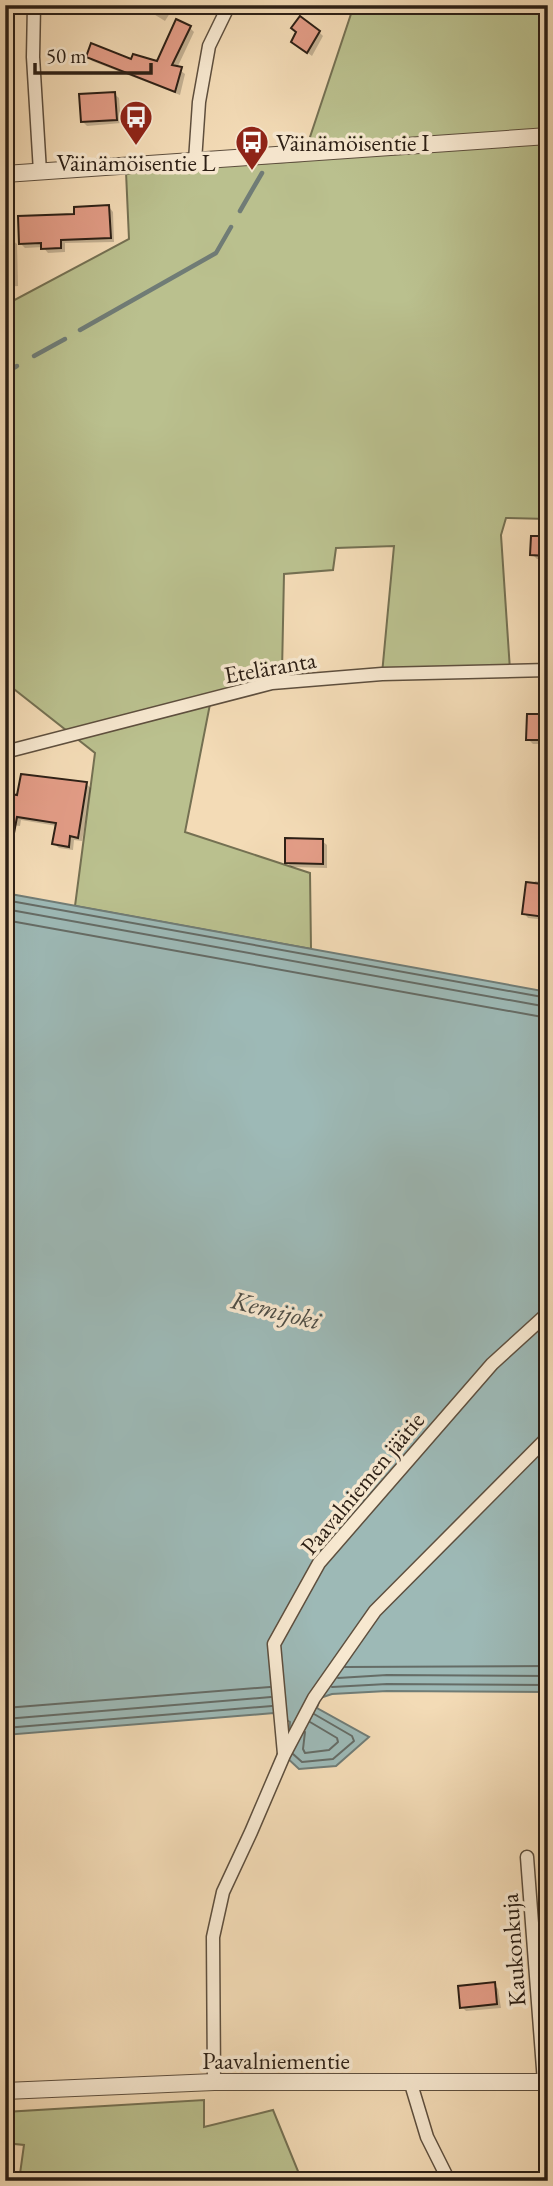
<svg xmlns="http://www.w3.org/2000/svg" width="553" height="2186" font-family="'EB Garamond',serif">
  <rect width="100%" height="100%" fill="#f3dbb6"/>
  <filter id="stains"><feTurbulence type="fractalNoise" baseFrequency=".00286" numOctaves="4"/><feColorMatrix values="0 0 0 0 .2 0 0 0 0 .09 0 0 0 0 .02 0 0 0 .5 -.17"/></filter>
  <radialGradient id="worn" r=".72"><stop offset=".6" stop-color="#630" stop-opacity="0"/><stop offset="1" stop-color="#630" stop-opacity=".3"/></radialGradient>
  <!-- green -->
  <g fill="#bac08e" stroke="#747052" stroke-width="2">
    <path d="M354 5H548V519L506 518 501 535 510 670 382 674 394 546 336 548 333 570 284 574 282 672 211 699 185 832 310 873 311 949 75 906 95 753 5 682V303H9L129 239 126 172 302 161Z"/>
    <path d="M204 2100V2127L273 2110 302 2181H19L24 2145 5 2143V2112Z"/>
  </g>
  <!-- water -->
  <path fill="#9db9b6" stroke="#707c76" stroke-width="2" d="M5 893 548 992V1692L387 1691 332 1694 320 1698 317 1708 369 1737 336 1766 299 1769 284 1755 288 1743 290 1722 274 1713 5 1735Z"/>
  <!-- shadow -->
  <g fill="#0003">
    <path d="M139 5H175L165 21Z"/>
    <path d="M321 5H336L332 11Z"/>
    <path d="M190 28 194 32 177 68 185 74 180 95 92 61 88 57 158 63Z"/>
    <path d="M319 32 323 36 312 56 293 42Z"/>
    <path d="M114 94 119 98 121 123 87 126 82 121Z"/>
    <path d="M109 207 113 212 114 242 65 243V252L48 253 43 247 25 248 20 243 76 216Z"/>
    <path d="M5 240H12L17 244 18 286 5 287Z"/>
    <path d="M548 538V573L545 570V559H537L532 554Z"/>
    <path d="M548 716V759H547L542 755V744H533L528 739Z"/>
    <path d="M86 784 91 788 82 841 74 840 73 850 59 848 54 844 57 826 21 820 20 826 5 824 19 797Z"/>
    <path d="M322 841 327 845V868L291 867 287 862Z"/>
    <path d="M535 881 548 883V920L528 918 524 913Z"/>
    <path d="M494 1984 498 1989 501 2008 466 2011 462 2007Z"/>
  </g>
  <g fill="none" stroke-linecap="round" stroke-linejoin="round">
    <!-- shore -->
    <g stroke="#656c66" stroke-width="2">
      <path d="M5 900 548 998"/>
      <path d="M5 909 548 1007"/>
      <path d="M5 920 548 1018"/>
      <path d="M345 1667 548 1666"/>
      <path d="M338 1678 387 1675 548 1676"/>
      <path d="M332 1687 387 1684 548 1685"/>
      <path d="M5 1708 270 1687"/>
      <path d="M5 1719 271 1697"/>
      <path d="M5 1728 272 1706"/>
      <path d="M305 1732 303 1749 305 1753 329 1750 338 1742 337 1738 310 1722"/>
      <path d="M293 1754 302 1762 333 1759 354 1741 352 1736 314 1714"/>
    </g>
    <!-- stream -->
    <g stroke="#707c76" stroke-width="4.5">
      <path d="M240 211 262 173"/>
      <path d="M80 330 216 253 231 227"/>
      <path d="M34 356 65 339"/>
      <path d="M5 373 17 366"/>
    </g>
  </g>
  <!-- building -->
  <g fill="#e29c86" stroke="#2d2016" stroke-width="2">
    <path d="M300 16 320 31 307 53 291 42 296 32 291 28Z"/>
    <path d="M176 19 191 26 172 65 182 67 175 92 86 57 91 43 131 59 133 54 157 61Z"/>
    <path d="M115 92 117 120 81 122 79 94Z"/>
    <path d="M109 205 111 238 61 240V248L41 249V243L19 244 18 216 74 214V207Z"/>
    <path d="M531 536H548V556L530 555Z"/>
    <path d="M527 714H548V740H526Z"/>
    <path d="M21 774 87 782 78 838 70 836 69 847 52 844 56 823 17 817 12 844H5V793L17 795Z"/>
    <path d="M285 838 323 839V864L285 863Z"/>
    <path d="M526 882 542 884V887L548 888V910L545 917 522 914Z"/>
    <path d="M495 1982 497 2004 460 2008 458 1986Z"/>
  </g>
  <g fill="none" stroke-linecap="round" stroke-linejoin="round">
    <defs>
      <g id="minor">
        <path d="M34 5 33 57 40 172"/>
        <path d="M195 161 199 102 209 46 229 5"/>
        <path d="M5 752 272 683 382 674 548 670"/>
        <path d="M284 1754 274 1644 319 1563 492 1364 548 1313"/>
        <path d="M527 1857 544 2082"/>
        <path d="M214 2082 213 1937 223 1892 251 1832 284 1755 314 1698 375 1611 548 1437"/>
        <path d="M411 2084 427 2137 449 2181"/>
      </g>
      <g id="tertiary">
        <path d="M5 174 548 136"/>
        <path d="M5 2091 214 2082H548"/>
      </g>
    </defs>
    <!-- minor casing -->
    <use href="#minor" stroke="#5e4f3e" stroke-width="15"/>
    <!-- tertiary casing -->
    <use href="#tertiary" stroke="#5e4f3e" stroke-width="18"/>
    <!-- minor -->
    <use href="#minor" stroke="#f7e8d0" stroke-width="12"/>
    <!-- tertiary -->
    <use href="#tertiary" stroke="#f7e8d0" stroke-width="16"/>
  </g>
  <!-- icons -->
  <defs>
    <symbol id="bus-pin" viewBox="-11 -11 22 30"><path d="M0 17L-7.5 6A9.5 9.5 0 1 1 7.5 6Z" fill="#8f2418" stroke="#f7e8d0"/><path d="M-5-6H5V4H4V6H2V4H-2V6H-4V4H-5ZM-3.5-4V0h7V-4ZM-3.5 1.2v1.5H-2V1.2ZM2 1.2v1.5H3.5V1.2Z" fill="#fff"/></symbol>
  </defs>
  <g fill-rule="evenodd">
    <use href="#bus-pin" x="117" y="98" width="38" height="52"/>
    <use href="#bus-pin" x="233" y="123" width="38" height="52"/>
  </g>
  <g text-anchor="middle" dominant-baseline="central" stroke-width="7" stroke-linejoin="round" paint-order="stroke">
    <!-- poi labels -->
    <g font-size="24" fill="#2d2016" stroke="#f7e8d0" text-anchor="start">
      <text x="276" y="142">Väinämöisentie I</text>
      <text x="136" y="162" text-anchor="middle">Väinämöisentie L</text>
    </g>
    <!-- street labels -->
    <g font-size="24" fill="#2d2016" stroke="#f7e8d0">
      <text transform="translate(270 667) rotate(-10)">Eteläranta</text>
      <text transform="translate(362 1483) rotate(-50)">Paavalniemen jäätie</text>
      <text transform="translate(513 1950) rotate(-94)">Kaukonkuja</text>
      <text x="276" y="2060">Paavalniementie</text>
    </g>
    <!-- water labels -->
    <g font-size="26" font-style="italic" fill="#4f4e46" stroke="#f7e8d0">
      <text transform="translate(276 1310) rotate(14)">Kemijoki</text>
    </g>
  </g>
  <!-- margin -->
  <rect width="553" height="2186" fill="none" stroke="#f3dbb6" stroke-width="28"/>
  <rect x="7" y="7" width="539" height="2172" fill="none" stroke="#2d2016" stroke-width="3.5"/>
  <rect x="14" y="14" width="525" height="2158" fill="none" stroke="#2d2016" stroke-width="2"/>
  <!-- scale -->
  <path d="M35 63v10h116v-10" fill="none" stroke="#2d2016" stroke-width="3.5"/>
  <text x="46" y="63" font-size="21" fill="#2d2016" stroke="#f7e8d0" stroke-width="5" paint-order="stroke">50 m</text>
  <rect width="100%" height="100%" filter="url(#stains)"/>
  <rect width="100%" height="100%" fill="url(#worn)"/>
</svg>
